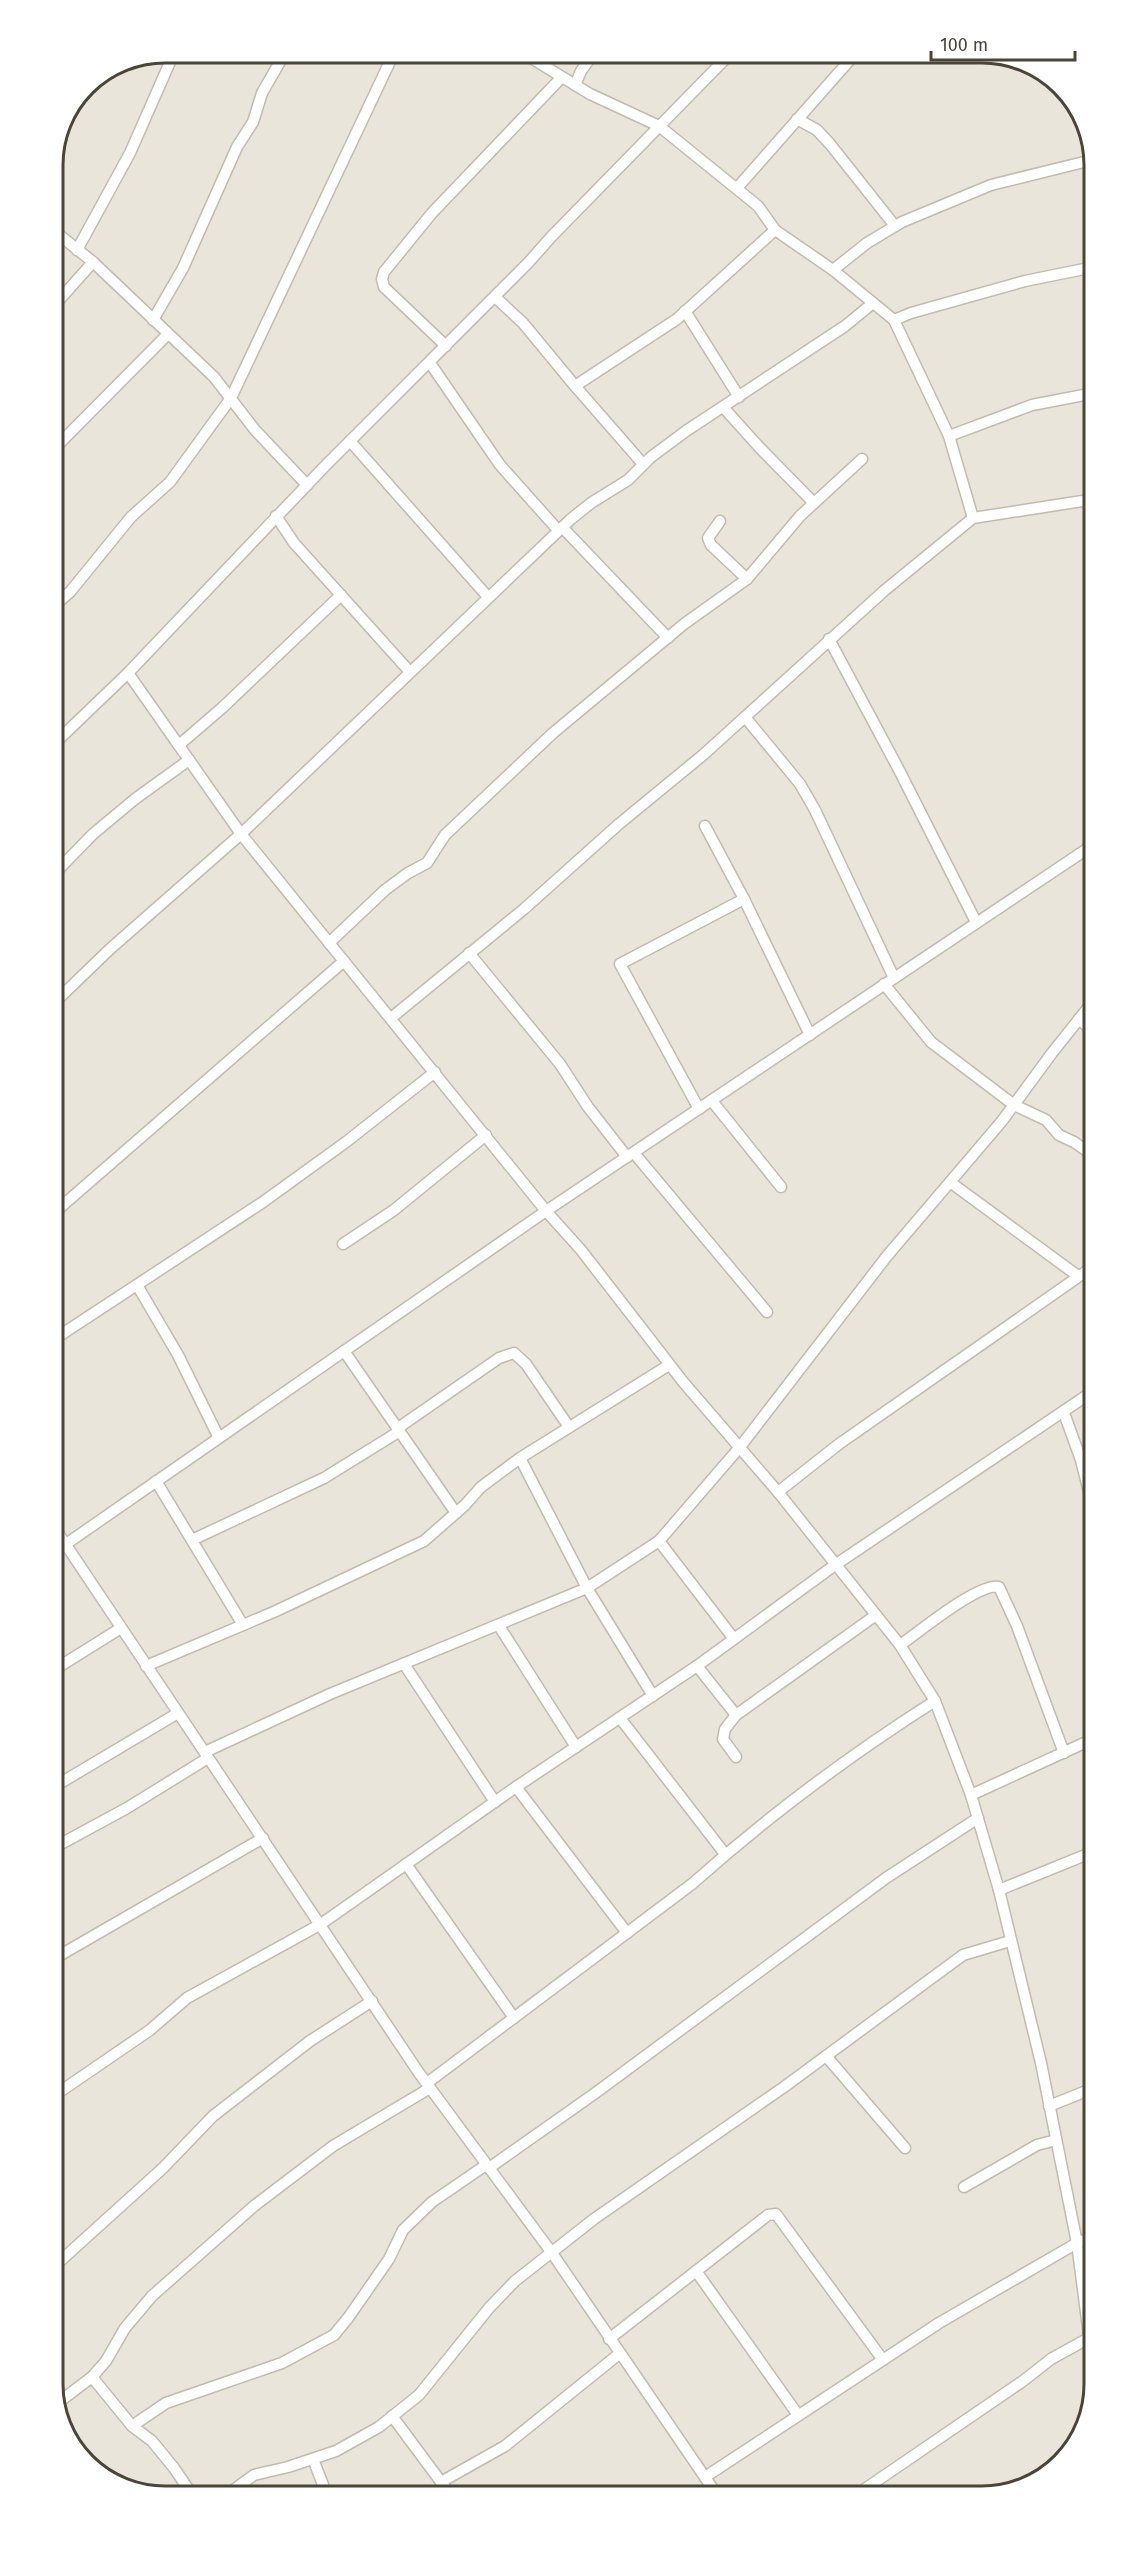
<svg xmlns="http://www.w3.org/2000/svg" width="1147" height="2549" font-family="'Fira Sans',sans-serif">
  <rect width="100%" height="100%" fill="#f6f3ec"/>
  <!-- residential -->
  <path fill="#eae5da" d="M165 53H990L1051 76 1088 129 1094 2384 1071 2452 1018 2490 157 2496 97 2473 59 2420 53 158 86 85 122 61Z"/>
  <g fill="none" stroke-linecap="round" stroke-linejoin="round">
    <defs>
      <g id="minor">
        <path d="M523 53 590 94 659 126 758 206 775 230 833 270 894 320 949 436"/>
        <path d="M575 85 581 71 594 53"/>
        <path d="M797 119 817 130 830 144 895 226"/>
        <path d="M737 188 856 53"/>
        <path d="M53 230 93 262 214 377 255 430 307 485"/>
        <path d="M77 250 130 153 174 53"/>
        <path d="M833 270 867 243 902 222 991 185 1088 161"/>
        <path d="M495 297 523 323 575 386 643 464"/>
        <path d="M53 307 93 262"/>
        <path d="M685 311 739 397"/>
        <path d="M153 320 183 268 237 147 253 122 262 93 285 53"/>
        <path d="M894 320 911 313 1025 281 1089 268"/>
        <path d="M446 346 384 287 382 279 384 272 432 213 561 78"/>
        <path d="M430 363 500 465 558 530"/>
        <path d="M575 386 677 319 775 230"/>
        <path d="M723 407 759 447 814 503"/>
        <path d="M350 441 488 597"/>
        <path d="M53 450 168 334"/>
        <path d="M276 516 294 543 410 672"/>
        <path d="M973 518 949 436 1032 405 1089 394"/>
        <path d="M720 521 708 538 711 545 747 579"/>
        <path d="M562 527 668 638"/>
        <path d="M54 606 70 592 131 517 170 482 231 398 394 53"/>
        <path d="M829 639 899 770 976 922"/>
        <path d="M128 673 241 834 546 1211 581 1250 684 1383 778 1492 900 1645 935 1701 971 1795 999 1890 1041 2063 1077 2243 1094 2374"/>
        <path d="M745 717 800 784 815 810 894 978"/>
        <path d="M54 744 128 673 325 466 528 263 552 236 731 53"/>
        <path d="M179 745 222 708 341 595"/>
        <path d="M705 826 744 899 810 1035"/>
        <path d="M55 873 93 834 135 799 189 760"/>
        <path d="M329 943 385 890 408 873 427 863 445 835 553 733 684 624 747 579 800 516 862 459"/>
        <path d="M469 953 560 1064 588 1107 627 1157"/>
        <path d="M884 984 931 1042 1014 1105 1046 1120 1059 1135 1074 1142 1091 1154"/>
        <path d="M55 1002 110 949 241 834 571 519 591 503 628 480 651 457 686 431 845 326 873 303"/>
        <path d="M391 1018 524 909 619 824 703 755 885 590 973 518 1089 500"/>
        <path d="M1079 1019 1091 1030"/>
        <path d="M712 1101 781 1187"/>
        <path d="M699 1109 620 964 744 899"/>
        <path d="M634 1153 767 1312"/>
        <path d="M950 1182 1078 1276"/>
        <path d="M55 1212 344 961"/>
        <path d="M343 1244 394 1210 486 1135"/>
        <path d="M137 1285 178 1355 219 1438"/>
        <path d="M56 1338 263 1202 346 1142 435 1072"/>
        <path d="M344 1351 456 1513"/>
        <path d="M1064 1413 1081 1460 1092 1504"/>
        <path d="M398 1428 499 1358 514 1353 526 1364 569 1427"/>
        <path d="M520 1458 587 1588 653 1696"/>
        <path d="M156 1481 243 1625"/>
        <path d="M778 1492 839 1444 1091 1268"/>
        <path d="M56 1530 419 2073 552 2253 715 2492"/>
        <path d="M192 1540 324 1478 400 1431"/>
        <path d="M659 1541 734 1639"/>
        <path d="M56 1551 546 1211 1090 847"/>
        <path d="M499 1626 576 1747"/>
        <path d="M900 1645C918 1633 979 1582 999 1587L1017 1626 1064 1753"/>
        <path d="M404 1664 495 1802"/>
        <path d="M146 1666 276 1611 424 1541 465 1505 481 1487 520 1458 669 1365"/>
        <path d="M697 1666 736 1715"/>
        <path d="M57 1668 121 1628"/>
        <path d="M620 1718 725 1854"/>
        <path d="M205 1752 330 1694 587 1588 659 1541 740 1447 887 1256 1002 1121 1052 1053 1091 1004"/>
        <path d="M736 1757 723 1739 725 1729 736 1715 876 1615"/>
        <path d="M57 1785 178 1713"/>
        <path d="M516 1787 627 1933"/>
        <path d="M971 1795 1093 1739"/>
        <path d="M57 1846 127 1808 208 1758"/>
        <path d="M406 1864 514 2018"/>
        <path d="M999 1890 1093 1852"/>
        <path d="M57 1957 263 1838"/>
        <path d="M826 2056 905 2148"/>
        <path d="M427 2083 692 1884C767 1817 850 1755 935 1701"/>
        <path d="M58 2093 150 2030 187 1998 321 1924 516 1787 697 1666 835 1565 1092 1392"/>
        <path d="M1049 2106 1094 2088"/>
        <path d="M489 2168 594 2094 886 1878 978 1818"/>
        <path d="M964 2187 1037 2145 1056 2140"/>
        <path d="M58 2263 163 2168 213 2116 310 2041 372 2001"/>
        <path d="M696 2271 798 2415"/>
        <path d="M609 2339 745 2233 768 2215 776 2214 883 2360"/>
        <path d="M92 2377 132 2426 152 2441 174 2468 193 2496"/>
        <path d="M59 2402 92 2377 106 2361 125 2328 152 2296 254 2206 333 2146 430 2088"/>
        <path d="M392 2416 450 2494"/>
        <path d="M132 2426 166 2403 282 2363 334 2335 348 2318 389 2259 403 2230 432 2202 486 2165"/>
        <path d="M313 2459 327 2495"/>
        <path d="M705 2477 939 2323 1077 2243 1094 2236"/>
        <path d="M441 2482 505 2446 619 2354"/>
        <path d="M862 2491 1023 2381 1051 2359 1089 2338"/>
        <path d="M225 2496 254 2475 288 2467 336 2451 379 2427 419 2395 489 2308 515 2281 594 2219 784 2087 963 1955 1010 1941"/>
      </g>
    </defs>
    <!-- minor casing -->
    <use href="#minor" stroke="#c2bbae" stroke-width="13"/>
    <!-- minor -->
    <use href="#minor" stroke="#fff" stroke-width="10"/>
  </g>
  <!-- crop -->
  <path d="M0 0H1147V2549H0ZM165 63H982A102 102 0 0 1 1084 165V2384A102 102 0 0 1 982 2486H165A102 102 0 0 1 63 2384V165A102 102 0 0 1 165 63Z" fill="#fff" fill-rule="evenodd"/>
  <path fill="none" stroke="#4b4439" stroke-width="3" d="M165 63H982A102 102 0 0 1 1084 165V2384A102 102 0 0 1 982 2486H165A102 102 0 0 1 63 2384V165A102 102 0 0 1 165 63Z"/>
  <!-- scale -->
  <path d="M931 51v9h144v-9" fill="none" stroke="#4b4439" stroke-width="3"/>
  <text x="940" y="51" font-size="18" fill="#4b4439" stroke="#ffffff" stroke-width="4.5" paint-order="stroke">100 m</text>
</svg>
